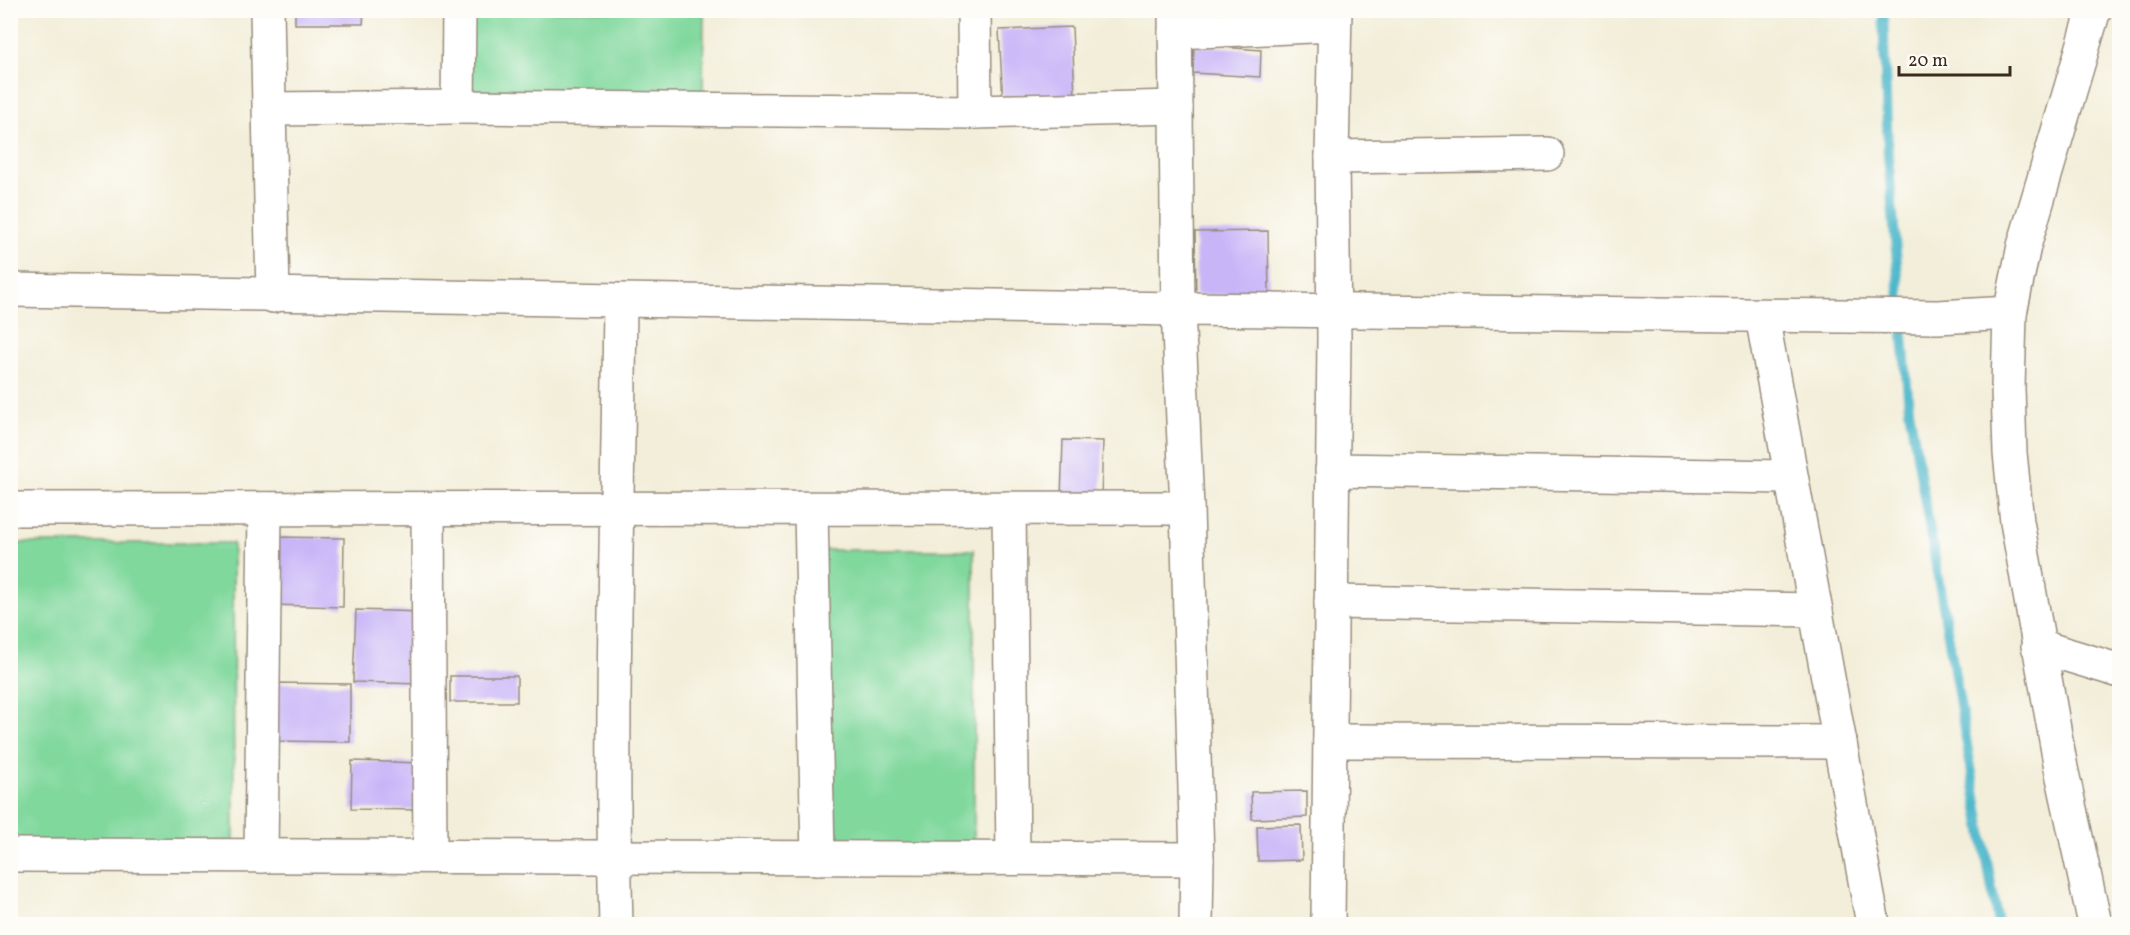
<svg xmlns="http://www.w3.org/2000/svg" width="2130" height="935" font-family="Vollkorn,serif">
  <rect width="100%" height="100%" fill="#fdfcf7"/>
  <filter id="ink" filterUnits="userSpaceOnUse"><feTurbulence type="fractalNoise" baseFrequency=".0167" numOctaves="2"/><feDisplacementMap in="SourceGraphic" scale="12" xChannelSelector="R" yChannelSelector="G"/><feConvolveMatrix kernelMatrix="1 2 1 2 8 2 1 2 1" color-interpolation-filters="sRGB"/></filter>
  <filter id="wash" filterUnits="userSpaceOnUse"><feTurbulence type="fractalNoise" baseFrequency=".008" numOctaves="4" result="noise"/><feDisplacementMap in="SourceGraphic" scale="24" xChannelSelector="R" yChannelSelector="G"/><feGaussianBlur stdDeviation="1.35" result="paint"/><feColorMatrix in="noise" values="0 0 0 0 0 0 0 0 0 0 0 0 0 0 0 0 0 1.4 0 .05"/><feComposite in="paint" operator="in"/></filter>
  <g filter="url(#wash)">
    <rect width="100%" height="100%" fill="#f3eed9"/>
    <!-- green -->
    <g fill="#80d89d" stroke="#5e815e" stroke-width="1.5">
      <path d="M462 11H704L703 96 461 94Z"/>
      <path d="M11 543H233L234 842H11Z"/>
      <path d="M820 550H974V850H821Z"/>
    </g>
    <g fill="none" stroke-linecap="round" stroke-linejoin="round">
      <!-- stream -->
      <path stroke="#4db7cb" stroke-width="10" d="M1883 10 1888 155 1909 409 1998 924"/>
    </g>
    <g id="blocks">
      <!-- building -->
      <g fill="#c8b5f8">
        <path d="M295 10H364L363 24H295Z"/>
        <path d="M1200 10H1262V20L1199 17Z"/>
        <path d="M1072 27 1075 98 1003 102 999 30Z"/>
        <path d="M1194 45 1261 50 1260 77 1193 73Z"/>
        <path d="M1268 231 1269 294 1196 295 1195 232Z"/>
        <path d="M1063 440 1103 441 1101 499 1061 498Z"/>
        <path d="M273 537 344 538 343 607 272 605Z"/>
        <path d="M356 610 423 612 420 684 353 682Z"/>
        <rect x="450" y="676" width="67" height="26"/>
        <path d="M273 683 350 684V742L273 741Z"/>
        <path d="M352 761 423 763V810L351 809Z"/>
        <path d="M1307 791V817L1252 819 1251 792Z"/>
        <path d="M1301 825 1302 860 1258 861 1257 826Z"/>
      </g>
    </g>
  </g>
  <g filter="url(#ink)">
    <use href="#blocks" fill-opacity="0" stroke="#978c7c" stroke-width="1.5"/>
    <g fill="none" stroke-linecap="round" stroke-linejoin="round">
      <defs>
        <g id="minor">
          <path d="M267 10 273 296"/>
          <path d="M974 10 975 112"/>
          <path d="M1175 10 1178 309 1187 508 1197 859 1196 924"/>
          <path d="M2094 10 2024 246 2010 313 2008 388 2010 453 2017 522 2061 768 2095 924"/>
          <path d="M1175 32 1334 25"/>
          <path d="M458 107 459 10"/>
          <path d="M270 109 458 107 975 112 1176 107"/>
          <path d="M1332 157 1547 154"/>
          <path d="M10 290 1178 309 1938 317 2010 313"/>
          <path d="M1762 316 1873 924"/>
          <path d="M1332 470 1791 477"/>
          <path d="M1009 508 1013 858"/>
          <path d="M10 509 1187 508"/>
          <path d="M428 509 430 856"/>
          <path d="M811 509 818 858"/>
          <path d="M1331 602 1816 610"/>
          <path d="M2038 646 2120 671"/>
          <path d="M1330 741 1840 742"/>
          <path d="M10 855 1197 859"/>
          <path d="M261 856 265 509"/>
          <path d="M616 924C610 717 618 509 620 301"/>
          <path d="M1328 924 1334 337 1332 157 1335 10"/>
        </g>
      </defs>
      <!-- minor casing -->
      <use href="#minor" stroke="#978c7c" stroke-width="36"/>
      <!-- minor -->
      <use href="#minor" stroke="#fff" stroke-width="33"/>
    </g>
  </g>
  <!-- margin -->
  <rect width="2130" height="935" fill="none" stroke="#fdfcf7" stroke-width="36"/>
  <!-- scale -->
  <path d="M1899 66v9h111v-9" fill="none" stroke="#3b2a1e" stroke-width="3"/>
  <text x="1908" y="66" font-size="18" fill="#3b2a1e" stroke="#fdfcf7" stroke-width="4.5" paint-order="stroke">20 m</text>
</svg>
